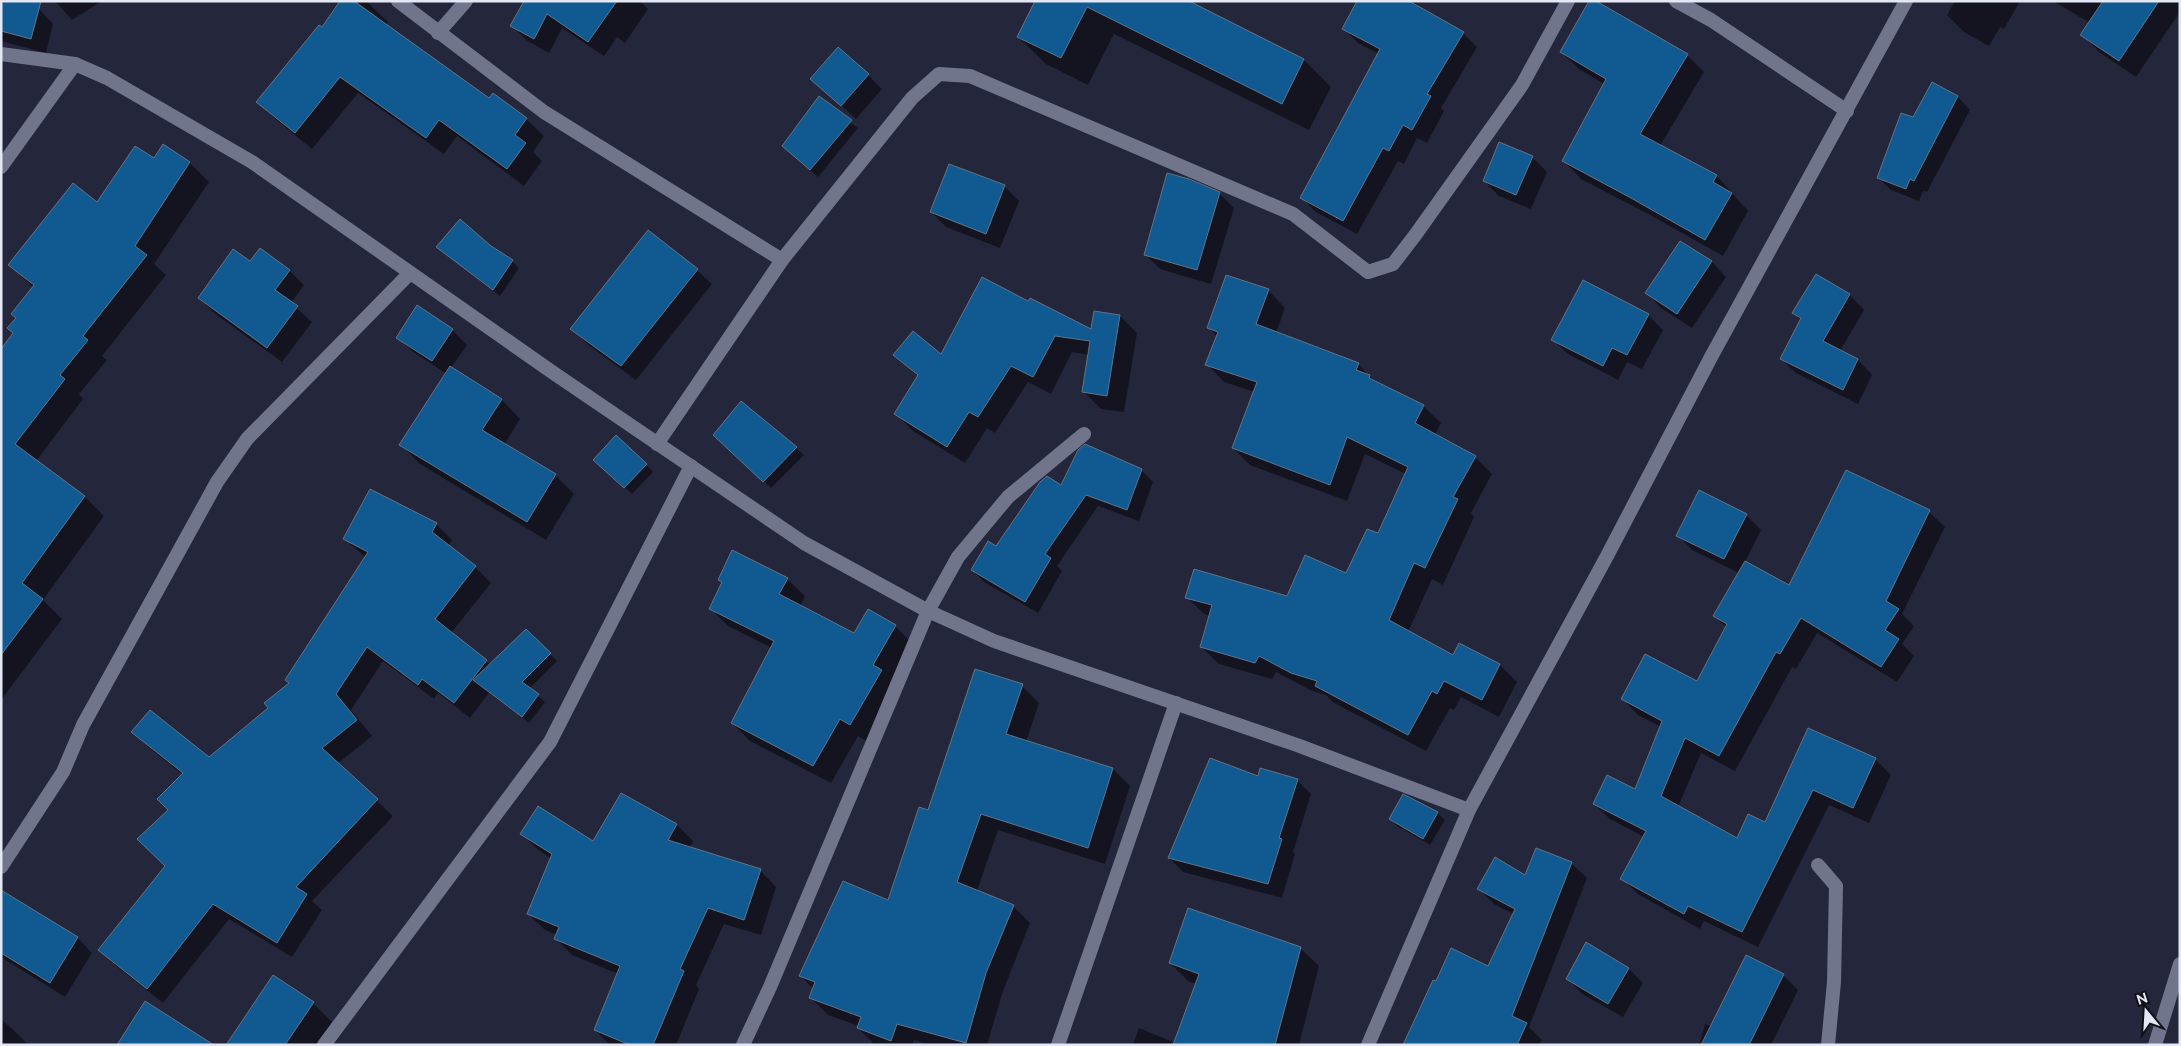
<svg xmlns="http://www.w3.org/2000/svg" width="2181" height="1046" font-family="Raleway,sans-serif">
  <rect width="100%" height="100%" fill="#24273b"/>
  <!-- shadow -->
  <g fill="#0007">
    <path d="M1 1 39 9 53 24 46 53 1 41Z"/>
    <path d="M55 1H102L72 20Z"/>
    <path d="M342 1H366L388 22 386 26 489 100 493 95 526 119 544 136 533 152 542 161 524 186 457 136 444 154 358 93 312 149 275 119 258 102 322 29Z"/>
    <path d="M525 1H640L648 9 625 43 617 37 604 56 562 28 549 53 526 40 512 25Z"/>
    <path d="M1036 1H1186L1304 60 1331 87 1309 130 1114 34 1088 85 1046 64 1018 37Z"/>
    <path d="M1359 1H1418L1415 6 1463 33 1477 47 1441 108 1444 111 1427 143 1417 138 1404 164 1398 161 1357 234 1316 212 1302 198 1379 54 1358 43 1344 29Z"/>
    <path d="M1955 1H2020L2004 29 2000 27 1989 46 1964 32 1947 15Z"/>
    <path d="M2053 1H2179L2180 12 2136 77 2099 52 2082 35 2090 23Z"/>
    <path d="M1561 52 1687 55 1704 72 1660 146 1717 176 1748 211 1723 256 1650 215 1581 179 1564 161 1604 84 1579 69Z"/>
    <path d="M868 75 882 89 856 119 812 79Z"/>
    <path d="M1933 83 1958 97 1970 110 1927 192 1923 191 1919 201 1891 190 1878 178Z"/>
    <path d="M819 98 858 128 818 177 783 146Z"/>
    <path d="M163 146 190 163 209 182 154 264 166 275 102 356 107 360 79 394 83 399 36 461 84 496 104 516 43 600 62 619 1 700V351L14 334 17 319 34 288 10 265 97 204 154 160Z"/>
    <path d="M1532 157 1547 172 1531 209 1499 196 1484 181Z"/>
    <path d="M1004 186 1019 201 1000 248 946 227 931 212Z"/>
    <path d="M1219 193 1234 208 1211 284 1160 269 1145 254Z"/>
    <path d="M1681 242 1712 262 1726 277 1692 328 1661 308 1647 293Z"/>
    <path d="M437 247H490L512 261 519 268 500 296Z"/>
    <path d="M260 249 290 271 304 285 291 303 312 322 282 362 214 313 199 298 250 263Z"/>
    <path d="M697 270 712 284 636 380 587 344 572 329Z"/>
    <path d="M1816 276 1850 295 1864 310 1840 351 1858 360 1872 375 1858 404 1796 373 1781 359 1801 320 1794 313Z"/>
    <path d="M1268 290 1285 308 1276 333 1358 364 1375 382 1423 406 1441 423 1435 435 1475 457 1492 474 1471 513 1474 517 1443 585 1432 579 1408 632 1453 656 1459 645 1500 665 1517 682 1499 717 1461 697 1454 710 1450 708 1426 751 1334 703 1326 695 1310 690 1276 672 1272 679 1219 664 1201 647 1210 616 1204 614 1187 597H1288L1346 574 1378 535 1406 474 1365 454 1347 501 1250 465 1233 448 1255 392 1224 382 1207 364 1217 337 1209 328Z"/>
    <path d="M1029 303 1092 331 1095 312 1120 316 1137 333 1124 412 1101 409 1084 392 1089 355 1072 352 1051 394 1028 382 995 433 987 428 965 463 913 431 896 414 919 377 894 355 941 356Z"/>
    <path d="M1648 315 1663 330 1642 369 1627 362 1618 380 1568 354 1553 340Z"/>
    <path d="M452 330 467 345 451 368 502 400 520 419 504 445 555 475 574 494 546 540 420 464 401 445 447 374 413 352 398 337Z"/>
    <path d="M742 403 804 455 771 488 714 435Z"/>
    <path d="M646 464 653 472 632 494 602 467Z"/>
    <path d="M1141 470 1153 482 1139 521 1098 506 1057 566 1062 571 1038 613 984 582 972 570 1062 487Z"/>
    <path d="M1700 492 1746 515 1761 530 1745 562 1789 587 1929 512 1945 527 1902 614 1914 626 1902 644 1914 656 1897 682 1817 633 1796 669 1792 667 1735 771 1701 753 1678 807 1737 839 1765 824 1808 729 1875 759 1891 775 1869 823 1829 805 1758 947 1704 921 1700 929 1638 894 1622 879 1644 837 1610 819 1594 804 1636 790 1661 727 1638 715 1623 699 1697 683 1727 628 1715 616 1739 573 1692 550 1678 535Z"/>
    <path d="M436 524 452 540 448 546 475 567 491 583 451 633 491 665 526 630 557 661 529 689 545 702 529 723 489 693 470 718 438 693 434 699 383 661 351 710 372 736 337 764 393 816 312 901 322 910 292 957 229 919 163 1003 115 965 100 950 166 866 170 810 183 775 148 747 133 731 209 758 270 708 291 684 365 557 345 539Z"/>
    <path d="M787 579 805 596 800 607 855 635 895 626 913 644 868 742 858 736 831 783 750 741 732 723 772 648 728 626 710 608 723 583 719 580Z"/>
    <path d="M1022 686 1039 703 1026 742 1113 769 1130 786 1105 864 998 830 977 891 1013 906 1030 923 1003 991 987 1045H930L914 1040 912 1045H875L858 1028 859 1026 828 1015 811 998 814 989 800 976 888 902 929 811Z"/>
    <path d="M1258 778 1297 780 1311 794 1293 852 1295 854 1282 898 1183 872 1169 858Z"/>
    <path d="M1403 796 1438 813 1445 820 1430 845 1397 826 1390 819Z"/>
    <path d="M677 825 693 841 689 848 760 870 776 887 761 935 724 924 696 985 699 989 676 1045H610L595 1030 618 974 572 955 556 939 557 935 545 930 528 914 552 859 538 850 522 834 594 843Z"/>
    <path d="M1571 863 1587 878 1529 1027 1542 1040 1539 1045H1404L1437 983 1488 968 1513 914 1494 904 1479 889Z"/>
    <path d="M6 894 78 938 92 953 65 997 1 957V902Z"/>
    <path d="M1300 948 1319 966 1299 1045H1197L1196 984 1188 981 1170 963Z"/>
    <path d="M1629 969 1643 983 1623 1017 1582 994 1568 979Z"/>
    <path d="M1783 975 1798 990 1771 1045H1699L1705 1024 1712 1026Z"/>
    <path d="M313 1003 332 1022 317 1045H228Z"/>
    <path d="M1 1019 19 1035 28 1045H1Z"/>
    <path d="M1139 1028 1180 1045H1133Z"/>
  </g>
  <!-- building -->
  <g fill="#105a91" stroke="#617487">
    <path d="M1 1H41L31 39 1 31Z"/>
    <path d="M340 1H354L489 98 493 93 527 118 515 135 526 143 507 169 439 120 426 138 340 77 295 133 256 102 319 25 322 27Z"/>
    <path d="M524 1H617L588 42 547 14 534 39 510 26Z"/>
    <path d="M1035 1H1189L1304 59 1282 104 1087 7 1061 58 1017 37Z"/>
    <path d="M1357 1H1409L1464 32 1427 94 1431 96 1412 130 1403 125 1389 151 1383 148 1343 221 1300 198 1380 49 1342 29Z"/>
    <path d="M1589 1H1596L1688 54 1640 134 1717 175 1713 182 1732 193 1705 240 1631 198 1562 161 1606 79 1560 52Z"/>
    <path d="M2103 1H2159L2119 61 2080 35Z"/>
    <path d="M838 47 869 74 841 106 810 79Z"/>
    <path d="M1932 82 1958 96 1914 181 1910 179 1906 189 1877 178 1901 113 1913 117Z"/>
    <path d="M819 96 852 120 810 170 782 146Z"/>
    <path d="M1499 142 1533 156 1516 195 1483 181Z"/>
    <path d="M163 144 190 162 135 246 147 255 83 336 88 340 60 375 65 379 15 444 85 496 22 583 43 599 1 655V349L13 333 7 328 16 318 11 314 34 285 8 265 73 183 97 202 135 146 154 158Z"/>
    <path d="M949 164 1005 185 986 234 930 212Z"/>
    <path d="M1167 173 1189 179 1220 192 1197 270 1144 255Z"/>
    <path d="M460 219 491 246 513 260 493 290 436 247Z"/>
    <path d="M648 230 698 269 621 366 570 329Z"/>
    <path d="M1680 241 1712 261 1677 314 1645 293Z"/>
    <path d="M260 248 290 270 275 290 298 306 267 348 198 298 233 249 250 261Z"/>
    <path d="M1816 274 1850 294 1823 341 1858 359 1843 390 1780 359 1801 318 1792 313Z"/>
    <path d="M1226 275 1269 289 1256 324 1359 363 1356 370 1370 375 1369 378 1424 405 1415 423 1476 456 1453 497 1458 499 1425 568 1414 563 1389 620 1453 655 1459 643 1500 664 1482 700 1444 681 1437 694 1432 691 1408 735 1315 686 1317 681 1291 673 1259 656 1255 663 1200 647 1212 605 1185 598 1194 569 1287 596 1305 555 1346 573 1367 529 1378 533 1408 467 1347 437 1330 485 1232 448 1257 382 1205 365 1218 332 1207 328Z"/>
    <path d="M982 277 1028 301 1030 298 1091 329 1094 311 1120 315 1107 396 1082 392 1090 341 1055 336 1033 377 1011 366 978 417 969 412 947 447 894 414 918 375 893 355 913 331 941 354Z"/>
    <path d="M1583 280 1649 314 1627 355 1612 348 1603 366 1551 340Z"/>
    <path d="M417 305 453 329 432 361 396 338Z"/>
    <path d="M450 366 502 399 482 430 556 474 527 522 399 445Z"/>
    <path d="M741 401 797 447 763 482 713 435Z"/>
    <path d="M616 435 647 464 624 488 593 460Z"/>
    <path d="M1085 444 1142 469 1127 510 1086 495 1045 554 1051 558 1025 602 971 570 988 541 996 546 1040 482 1047 476 1061 485 1078 450Z"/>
    <path d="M1846 470 1930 510 1886 601 1899 609 1885 630 1899 639 1881 667 1801 618 1780 654 1776 652 1719 756 1685 738 1661 796 1737 838 1748 814 1765 822 1808 728 1876 758 1853 808 1813 790 1742 932 1688 906 1684 914 1620 879 1646 831 1593 804 1607 775 1635 789 1662 721 1621 699 1645 654 1697 681 1727 624 1713 616 1745 561 1789 585Z"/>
    <path d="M370 489 437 523 432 532 476 566 435 619 487 660 454 703 422 679 418 685 367 647 336 694 357 720 322 748 378 799 296 887 307 894 277 943 213 904 147 989 98 950 165 866 137 839 168 810 157 799 183 773 131 732 150 710 209 757 268 708 264 703 289 683 285 680 368 552 343 539Z"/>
    <path d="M1699 490 1747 514 1724 559 1676 536Z"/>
    <path d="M732 550 788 578 779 594 854 633 868 609 896 625 873 665 882 670 850 725 840 719 813 766 731 723 774 641 709 609 722 582 718 580Z"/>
    <path d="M526 629 551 653 522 682 539 694 522 717 473 680Z"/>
    <path d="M975 669 1023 684 1006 734 1113 768 1088 848 981 814 957 882 1014 905 986 973 966 1043 897 1024 891 1041 857 1028 861 1017 809 998 815 982 799 976 843 881 888 900 919 807 928 810Z"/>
    <path d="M1210 758 1258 776 1260 768 1298 779 1279 838 1282 839 1268 884 1168 858Z"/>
    <path d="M621 793 677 824 668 840 761 869 744 920 708 908 680 969 684 971 653 1045H630L594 1030 620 966 554 939 559 927 527 914 552 854 520 834 538 806 593 841Z"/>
    <path d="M1403 794 1438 812 1423 839 1389 819Z"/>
    <path d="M1536 848 1572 862 1512 1016 1527 1023 1517 1045H1403L1433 980 1436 981 1451 948 1488 966 1515 909 1477 889 1495 857 1525 875Z"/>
    <path d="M1 890 78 937 50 983 1 953Z"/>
    <path d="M1188 908 1301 947 1275 1045H1173L1199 974 1169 963Z"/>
    <path d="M1586 942 1629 968 1608 1004 1566 979Z"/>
    <path d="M1746 955 1784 974 1749 1045H1701Z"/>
    <path d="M273 975 314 1002 285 1045H226Z"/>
    <path d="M145 1001 214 1045H117Z"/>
  </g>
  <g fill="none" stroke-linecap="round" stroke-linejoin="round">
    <!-- minor -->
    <g stroke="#70758c" stroke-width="14">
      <path d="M398 1 544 112 782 260"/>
      <path d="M1676 1 1711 20 1847 111"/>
      <path d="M438 33 466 1"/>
      <path d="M1 54 75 64 107 78 252 162 555 374 804 543 928 611 994 641 1297 745 1469 810"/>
      <path d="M1 167 75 64"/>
      <path d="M657 444 782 260 912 98 939 74 970 76 1293 214 1368 272 1393 264 1416 234 1522 85 1568 1"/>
      <path d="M1818 865 1836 886 1834 982 1828 1045"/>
      <path d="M1 867 63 772 83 725 217 482 247 439 410 273"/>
      <path d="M324 1045 550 742 691 466"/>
      <path d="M743 1045 770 987 928 611 958 557 1008 497 1084 434"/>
      <path d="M1058 1045 1176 703"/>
      <path d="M1368 1045 1469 810 1607 556 1711 357 1906 1"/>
      <path d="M2155 1045 2180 964"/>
    </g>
  </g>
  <!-- border -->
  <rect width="2181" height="1046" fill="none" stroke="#e4e7f4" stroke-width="5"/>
  <!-- north arrow -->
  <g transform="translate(2146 1011) rotate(342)" stroke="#0f1119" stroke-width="4" paint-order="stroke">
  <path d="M0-4L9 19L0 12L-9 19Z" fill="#e4e7f4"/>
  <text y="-8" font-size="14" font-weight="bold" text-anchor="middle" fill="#e4e7f4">N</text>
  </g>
</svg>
